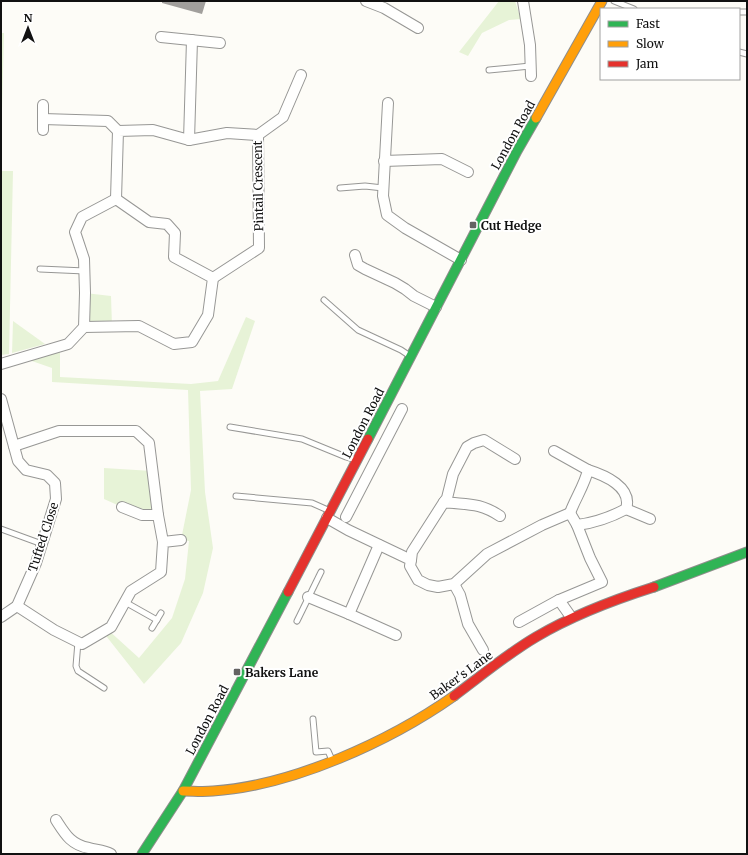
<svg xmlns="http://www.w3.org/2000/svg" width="748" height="855" font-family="Merriweather,serif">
  <rect width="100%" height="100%" fill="#fdfcf7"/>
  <!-- green -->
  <g fill="#e7f3d7">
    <path d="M499 1H515L521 19 509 20 482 33 468 56 459 52Z"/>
    <path d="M1 33H4L1 148Z"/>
    <path d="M1 171H13L9 354 1 355Z"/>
    <path d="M85 293 111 296 112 326 84 327Z"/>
    <path d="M246 317 255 321 232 389 200 391 205 492 213 548 203 593 181 643 144 684 103 632 107 629 139 658 172 618 185 579 189 541 181 540 191 490 188 390 52 382V368L29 360 60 350V377L191 384 218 381Z"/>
    <path d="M13 321 45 344 12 353Z"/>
    <path d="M104 468 152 471 158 515 122 507 104 499Z"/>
  </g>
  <!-- building -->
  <path fill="#a19f9c" d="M162 1H206L202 14 162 3Z"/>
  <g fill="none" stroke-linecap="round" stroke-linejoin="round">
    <defs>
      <g id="lane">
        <path d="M614 1 634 9"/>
        <path d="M739 12H747"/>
        <path d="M739 52 747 54"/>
        <path d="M489 70 530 66"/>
        <path d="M340 188 365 186 383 188"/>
        <path d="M40 269 85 271"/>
        <path d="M324 300 358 330 401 350 410 356"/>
        <path d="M230 427 302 439 346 457 356 460"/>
        <path d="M236 496 312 503 330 511"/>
        <path d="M1 529 42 544"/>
        <path d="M125 602 157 620"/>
        <path d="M297 621 321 572"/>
        <path d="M152 628 161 613"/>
        <path d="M78 642 76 666 78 671 104 688"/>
        <path d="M313 719 316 752 328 751 332 760"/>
      </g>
      <g id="street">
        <path d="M366 1 384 8 418 28"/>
        <path d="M523 1 530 45 531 76"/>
        <path d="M161 37 220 43"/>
        <path d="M388 103 383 196 387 215 405 228 461 260"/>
        <path d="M43 105V130"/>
        <path d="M43 119 108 121 118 131"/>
        <path d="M258 135 283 117 301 75"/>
        <path d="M189 140 192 40"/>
        <path d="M384 161 442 159 468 172"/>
        <path d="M116 199 118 131 153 130 189 140 227 133 258 135 259 248 213 278"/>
        <path d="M355 255 358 265 365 269 395 283 405 289 414 296 436 307"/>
        <path d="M1 364 68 344 84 327 85 293 84 259 75 232 82 217 116 199 149 222 167 224 175 233 174 257 213 278 208 315 192 342 174 344 139 326 84 327"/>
        <path d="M1 399 18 461 26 470 47 475 55 483 56 499 36 563 17 606 1 617"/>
        <path d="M14 446 59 431H136L149 443 158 515 163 542"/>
        <path d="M554 451 588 470C585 484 575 499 570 513"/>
        <path d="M444 502 447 498 453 474 467 447 474 443 484 440 515 459"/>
        <path d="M122 507 142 515H158"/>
        <path d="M626 509 650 519"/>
        <path d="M346 517 402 409"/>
        <path d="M327 518 348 530 411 560 410 566 418 580 428 585 438 587 454 584 487 554 542 525 570 513 577 525 590 558 602 582 559 600 519 622"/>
        <path d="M577 525C594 523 611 517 626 509 633 487 604 475 588 470"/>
        <path d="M411 560 412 552 444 502C467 505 479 502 500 516"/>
        <path d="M454 584 460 595 468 624 483 650"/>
        <path d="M308 597 349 614 396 635"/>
        <path d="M559 600 571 617"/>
        <path d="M17 606 54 630 82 644 111 627 131 591 161 572 163 542 181 540"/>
        <path d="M349 614 379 545"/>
        <path d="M56 820C65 834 71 845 89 848 96 850 104 850 111 854"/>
      </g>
      <g id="fast">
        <path d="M368 439 517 151 536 118"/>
        <path d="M654 587 747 552"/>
        <path d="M142 854 183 791 288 592"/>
      </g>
      <g id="slow">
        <path d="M536 118 602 1"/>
        <path d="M183 791C193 791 203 792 213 791 292 786 390 741 454 696"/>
      </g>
      <g id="jam">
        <path d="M288 592 368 439"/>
        <path d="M454 696C481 676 507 654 536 637 573 615 613 600 654 587"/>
      </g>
    </defs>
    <!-- lane casing -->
    <use href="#lane" stroke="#979795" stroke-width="7"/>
    <!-- street casing -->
    <use href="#street" stroke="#979795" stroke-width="12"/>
    <!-- fast casing -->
    <use href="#fast" stroke="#8e8d8b" stroke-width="11"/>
    <!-- slow casing -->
    <use href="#slow" stroke="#8e8d8b" stroke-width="11"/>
    <!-- jam casing -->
    <use href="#jam" stroke="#8e8d8b" stroke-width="11"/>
    <!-- lane -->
    <use href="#lane" stroke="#fffffe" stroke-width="5"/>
    <!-- street -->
    <use href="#street" stroke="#fffffe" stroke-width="10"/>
    <!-- fast -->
    <use href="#fast" stroke="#30b455" stroke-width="9"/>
    <!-- slow -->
    <use href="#slow" stroke="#ff9f0a" stroke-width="9"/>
    <!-- jam -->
    <use href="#jam" stroke="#e5322d" stroke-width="9"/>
  </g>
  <!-- markers -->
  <g fill="#646362" stroke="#fff" stroke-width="1.5">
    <rect x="469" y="221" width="8" height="8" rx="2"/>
    <rect x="233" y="668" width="8" height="8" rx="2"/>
  </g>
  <g text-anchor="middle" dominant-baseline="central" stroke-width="4" stroke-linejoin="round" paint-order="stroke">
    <!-- street labels -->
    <g font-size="12" fill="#111" stroke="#fff">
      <text transform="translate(513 135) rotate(-61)">London Road</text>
      <text transform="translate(258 186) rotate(-91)">Pintail Crescent</text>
      <text transform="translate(363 423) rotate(-63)">London Road</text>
      <text transform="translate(43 537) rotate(-72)">Tufted Close</text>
      <text transform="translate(461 675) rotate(-36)">Baker's Lane</text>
      <text transform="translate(207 720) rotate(-62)">London Road</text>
    </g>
    <!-- poi labels -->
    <g font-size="12" font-weight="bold" fill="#111" stroke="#fff" text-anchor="start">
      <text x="481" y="225">Cut Hedge</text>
      <text x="245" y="672">Bakers Lane</text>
    </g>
  </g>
  <!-- border -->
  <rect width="748" height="855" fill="none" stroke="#111111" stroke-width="4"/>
  <!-- legend -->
  <rect x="600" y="8" width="140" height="72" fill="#ffffff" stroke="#a0a0a0"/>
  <rect x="608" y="21" width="20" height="6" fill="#30b455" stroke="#a0a0a0"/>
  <text x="636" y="28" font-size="12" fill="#111111">Fast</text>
  <rect x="608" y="41" width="20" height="6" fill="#ff9f0a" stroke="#a0a0a0"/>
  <text x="636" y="48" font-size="12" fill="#111111">Slow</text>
  <rect x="608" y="61" width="20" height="6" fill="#e5322d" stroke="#a0a0a0"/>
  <text x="636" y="68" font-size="12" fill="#111111">Jam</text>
  <!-- north arrow -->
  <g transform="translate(28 28)" stroke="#ffffff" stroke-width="3" paint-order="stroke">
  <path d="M0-3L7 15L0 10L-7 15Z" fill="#111111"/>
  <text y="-6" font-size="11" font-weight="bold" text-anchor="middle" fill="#111111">N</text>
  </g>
</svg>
